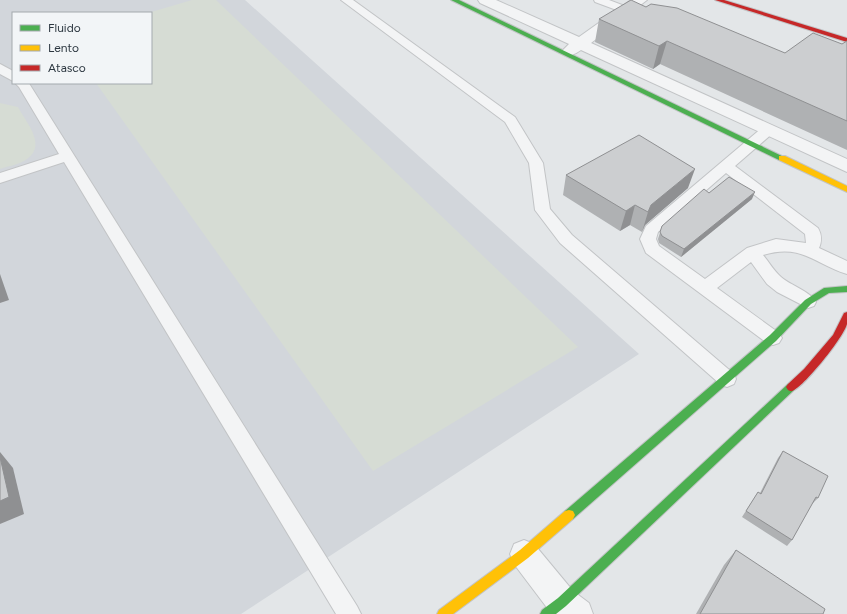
<svg xmlns="http://www.w3.org/2000/svg" width="847" height="614" font-family="Figtree,sans-serif">
  <rect width="100%" height="100%" fill="#e3e6e8"/>
  <!-- built -->
  <path fill="#d2d6db" fill-rule="evenodd" d="M0 0H245L639 354 241 614H0ZM13 13H151V83H13Z"/>
  <!-- green -->
  <g fill="#d6dcd4">
    <path d="M192 0H216L578 347 373 471 96 83H151V13H148Z"/>
    <path d="M0 103 18 107C27 124 49 147 24 161 17 165 8 166 0 169Z"/>
  </g>
  <g fill="none" stroke-linecap="round" stroke-linejoin="round">
    <defs>
      <g id="lane">
        <path d="M341 0H353L515 117 543 163 550 209 572 235 734 374 736 379 734 384 727 387 720 384 560 243 535 210 529 163 505 122Z"/>
        <path d="M594 0H609L630 8 632 10 626 13 622 12 595 2Z"/>
        <path d="M0 64 13 71V81L0 74Z"/>
        <path d="M15 83H29L30 85 357 606 361 614H336L64 162 0 183V173L59 154 19 87Z"/>
        <path d="M768 126 773 127 775 130 773 133 735 166 818 228C822 235 822 241 819 248L847 261V274C814 264 802 243 763 255 769 262 774 271 781 277 790 285 811 292 816 302L814 306 808 308 777 292 767 284 751 262 717 288 779 333 782 338 779 343 773 345 767 343 646 253 640 239 646 226 763 127ZM726 173 805 234 806 243 776 239 747 248 705 279 659 246 656 239 658 232Z"/>
      </g>
      <g id="street">
        <path d="M478 0H496L579 37 631 0H647L591 43 847 159V172L581 50C575 54 572 56 565 54L562 51 569 44 480 3Z"/>
        <path d="M524 540 534 544 573 591 589 603 593 614H553L551 613 514 564 510 554 514 544Z"/>
      </g>
      <g id="fast">
        <path d="M451 0H459L786 158 782 160H779Z"/>
        <path d="M847 286V292L829 293 811 304 776 341 573 519 569 520 565 519 563 515 565 511 770 335 805 300 824 288Z"/>
        <path d="M791 383 794 384 796 387 794 390 566 606 556 614H540L542 610 558 598 788 384Z"/>
      </g>
      <g id="slow">
        <path d="M779 156H785L847 186V192L779 160Z"/>
        <path d="M569 510 573 511 575 515 573 519 528 558 453 614H437L439 610 520 550 565 511Z"/>
      </g>
      <g id="jam">
        <path d="M715 0H724L847 38V42Z"/>
        <path d="M847 312C847 315 847 320 847 324 844 337 805 385 794 390 791 392 790 391 788 390L786 387 788 384 804 369 833 335 844 313Z"/>
      </g>
    </defs>
    <!-- lane casing -->
    <use href="#lane" stroke="#c2c4c6" stroke-width="2"/>
    <!-- street casing -->
    <use href="#street" stroke="#c2c4c6" stroke-width="2"/>
    <!-- fast casing -->
    <use href="#fast" stroke="#c2c4c6" stroke-width="2"/>
    <!-- slow casing -->
    <use href="#slow" stroke="#c2c4c6" stroke-width="2"/>
    <!-- jam casing -->
    <use href="#jam" stroke="#c2c4c6" stroke-width="2"/>
    <!-- lane -->
    <use href="#lane" fill="#f3f4f5" fill-rule="evenodd"/>
    <!-- street -->
    <use href="#street" fill="#f3f4f5" fill-rule="evenodd"/>
    <!-- fast -->
    <use href="#fast" fill="#4caf50" fill-rule="evenodd"/>
    <!-- slow -->
    <use href="#slow" fill="#ffc107" fill-rule="evenodd"/>
    <!-- jam -->
    <use href="#jam" fill="#c62828" fill-rule="evenodd"/>
  </g>
  <!-- wall -->
  <g fill="#afb1b3">
    <path d="M646 7 785 53 842 44 847 41V150L660 64 653 69 595 42 599 19Z"/>
    <path d="M566 175 688 188 645 225 642 232 630 225 620 231 563 195Z"/>
    <path d="M709 193 752 199 681 257 659 243 658 239 662 226Z"/>
    <path d="M783 451 818 498 812 504 792 540 787 546 742 517 758 492 760 493 778 458Z"/>
    <path d="M736 550 823 614H696L724 565Z"/>
  </g>
  <!-- shaded-wall -->
  <g fill="#8f9092">
    <path d="M667 41 660 64 653 69 659 46Z"/>
    <path d="M695 169 688 188 645 225 642 232 648 212 651 205Z"/>
    <path d="M755 192 752 199 681 257 684 249Z"/>
    <path d="M635 205 630 225 620 231 626 211Z"/>
    <path d="M0 274 9 300 0 303Z"/>
    <path d="M0 452 13 468 24 514 0 524Z"/>
  </g>
  <!-- building -->
  <g fill="#ccced0" stroke="#8f9092">
    <path d="M631 0 646 7 651 4 677 8 785 53 813 33 842 44 847 41V121L667 41 659 46 599 19Z"/>
    <path d="M639 135 695 169 651 205 648 212 635 205 626 211 566 175Z"/>
    <path d="M729 177 755 192 684 249 662 236 660 232 662 226 704 189 709 193Z"/>
    <path d="M783 451 828 476 818 498 816 497 792 540 746 511 758 492 761 494Z"/>
    <path d="M0 457 9 497 0 501Z"/>
    <path d="M736 550 825 609 823 614H700Z"/>
  </g>
  <!-- legend -->
  <rect x="12" y="12" width="140" height="72" fill="#f2f5f7" stroke="#a3a9ae"/>
  <rect x="20" y="25" width="20" height="6" fill="#4caf50" stroke="#a3a9ae"/>
  <text x="48" y="32" font-size="12" fill="#2c3740">Fluido</text>
  <rect x="20" y="45" width="20" height="6" fill="#ffc107" stroke="#a3a9ae"/>
  <text x="48" y="52" font-size="12" fill="#2c3740">Lento</text>
  <rect x="20" y="65" width="20" height="6" fill="#c62828" stroke="#a3a9ae"/>
  <text x="48" y="72" font-size="12" fill="#2c3740">Atasco</text>
</svg>
